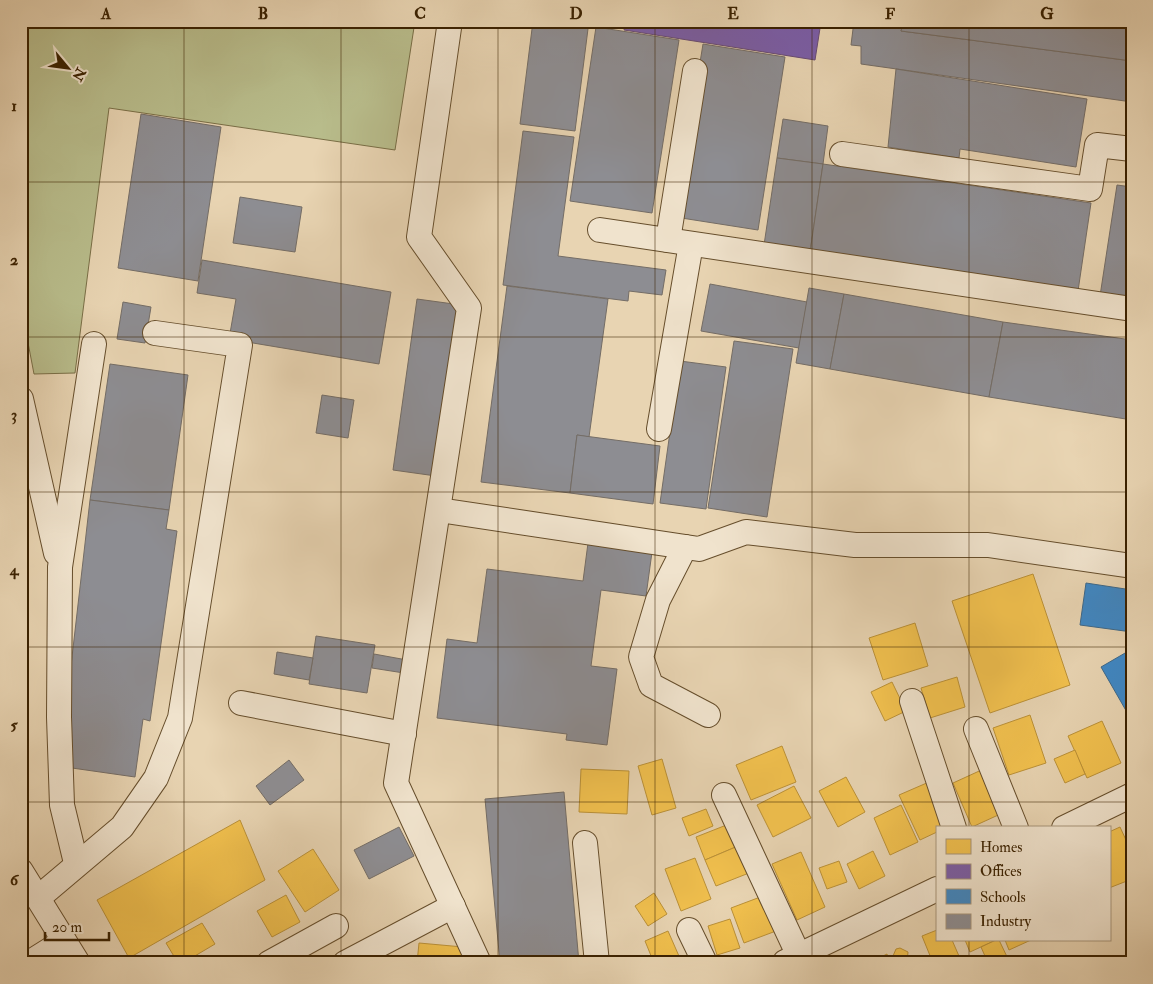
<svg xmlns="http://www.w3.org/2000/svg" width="1153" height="984" font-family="'IM FELL Double Pica',serif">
  <rect width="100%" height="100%" fill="#e8d4b2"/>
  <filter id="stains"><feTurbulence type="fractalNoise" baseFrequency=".004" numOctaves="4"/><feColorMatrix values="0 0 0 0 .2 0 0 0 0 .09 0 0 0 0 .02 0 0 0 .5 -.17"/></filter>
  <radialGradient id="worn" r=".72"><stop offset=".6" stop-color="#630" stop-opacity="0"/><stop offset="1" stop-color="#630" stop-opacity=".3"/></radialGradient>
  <!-- green -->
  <path fill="#b8bc8b" stroke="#796e46" d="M21 21H415L395 150 109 108 75 373 34 374 21 306Z"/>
  <!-- homes -->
  <g fill="#f2c14e" stroke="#bb9137">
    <path d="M1033 574 1070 685 990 713 952 601Z"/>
    <path d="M915 623 928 666 883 680 869 638Z"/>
    <path d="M957 677 965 707 930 718 921 688Z"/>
    <path d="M892 682 906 711 885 721 871 692Z"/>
    <path d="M1030 715 1046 763 1009 775 993 728Z"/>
    <path d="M1102 721 1121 763 1087 778 1068 736Z"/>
    <path d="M782 746 796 782 751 800 736 765Z"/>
    <path d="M1075 750 1085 774 1065 783 1054 759Z"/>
    <path d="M662 759 676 808 652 815 638 766Z"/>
    <path d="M988 767 1007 811 972 827 953 783Z"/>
    <path d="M581 769 629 771 627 814 579 812Z"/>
    <path d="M846 777 865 812 838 827 819 791Z"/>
    <path d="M929 782 947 828H937V832L920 840 899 795Z"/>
    <path d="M794 786 811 818 773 837 757 805Z"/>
    <path d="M901 805 918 842 890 855 874 818Z"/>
    <path d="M706 809 713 826 689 836 682 818Z"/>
    <path d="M240 820 265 880 129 958 97 900Z"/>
    <path d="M729 824 738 846 705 860 696 837Z"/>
    <path d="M1120 827 1132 853V879L1109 888V832Z"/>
    <path d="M738 846 749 873 716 886 705 860Z"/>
    <path d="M313 849 339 890 305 912 278 871Z"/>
    <path d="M873 851 885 876 859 889 847 864Z"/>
    <path d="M801 852 825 907 797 920 772 864Z"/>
    <path d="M695 858 711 899 681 911 665 869Z"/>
    <path d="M839 861 847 882 827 889 819 868Z"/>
    <path d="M1132 879V893L1126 881Z"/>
    <path d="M654 893 667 914 648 926 635 906Z"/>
    <path d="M286 895 300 922 272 937 257 911Z"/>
    <path d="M763 896 776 931 744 943 731 908Z"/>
    <path d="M730 919 740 948 717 955 708 926Z"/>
    <path d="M202 923 215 944 183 963H178L166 943Z"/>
    <path d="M937 930V940H952L962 963H933L922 936Z"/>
    <path d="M668 931 682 963H654L645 941Z"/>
    <path d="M965 940H996L970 952Z"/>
    <path d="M996 940H999L1010 963H988L981 947Z"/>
    <path d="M1005 940H1031L1009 950Z"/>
    <path d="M419 943 463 947 461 963H417Z"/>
    <path d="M900 948 908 952 907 963H869L887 954 888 958 893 956 896 949Z"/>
  </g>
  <!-- offices -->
  <path fill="#7b5ea7" stroke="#684c75" d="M626 21H816L821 22 815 60 624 30Z"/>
  <!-- schools -->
  <g fill="#3f88c5" stroke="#3e698a">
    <path d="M1086 583 1132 590V632L1080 625Z"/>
    <path d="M1132 649V721L1101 667Z"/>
  </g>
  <!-- industry -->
  <g fill="#8d8d92" stroke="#746d66">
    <path d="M533 21H589L575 131 520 124Z"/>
    <path d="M854 21 903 25 901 31 1132 61V102L861 64V46L851 45Z"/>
    <path d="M904 21H1132V61L901 31Z"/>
    <path d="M596 27 679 40 652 213 570 201Z"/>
    <path d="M703 44 785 57 758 230 675 217Z"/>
    <path d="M896 69 1087 99 1076 167 960 149 959 158 888 147Z"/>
    <path d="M141 114 221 127 198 281 118 268Z"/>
    <path d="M783 119 828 126 823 164 777 158Z"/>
    <path d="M523 131 574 137 558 256 666 270 662 295 629 291 628 301 503 285Z"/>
    <path d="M777 158 823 164 810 252 764 245Z"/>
    <path d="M823 164 1091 203 1078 291 810 252Z"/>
    <path d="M1117 185 1132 187V301L1100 296Z"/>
    <path d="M240 197 302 207 295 252 233 243Z"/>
    <path d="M202 260 391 292 379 364 229 339 236 299 197 293Z"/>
    <path d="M710 284 807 302 799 348 701 331Z"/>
    <path d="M507 286 608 299 589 437 577 435 570 493 481 482Z"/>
    <path d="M809 288 844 294 830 369 796 363Z"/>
    <path d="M844 294 1003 322 989 397 830 369Z"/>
    <path d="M417 299 461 305 436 476 393 470Z"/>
    <path d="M123 302 151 307 145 343 117 339Z"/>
    <path d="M1003 322 1132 340V420L989 397Z"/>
    <path d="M734 341 793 349 767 517 708 508Z"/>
    <path d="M680 361 726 367 706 509 660 503Z"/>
    <path d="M110 364 188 375 169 510 90 500Z"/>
    <path d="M322 395 354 400 348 438 316 433Z"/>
    <path d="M577 435 660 446 653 504 570 493Z"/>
    <path d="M90 500 169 510 166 529 177 531 150 721 143 719 135 777 72 768 68 692Z"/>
    <path d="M588 543 652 552 646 596 601 590 591 666 617 669 607 745 566 740 567 734 437 718 447 639 477 643 487 569 583 581Z"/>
    <path d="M316 636 375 645 367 693 309 684Z"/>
    <path d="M277 652 313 658 309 680 274 674Z"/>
    <path d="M374 654 407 660 404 673 372 668Z"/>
    <path d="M289 760 304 780 270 805 256 786Z"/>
    <path d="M564 792 579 963H500L485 799Z"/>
    <path d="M399 827 414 856 369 879 354 850Z"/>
  </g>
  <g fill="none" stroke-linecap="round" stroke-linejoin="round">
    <defs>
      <g id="minor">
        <path d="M450 21 419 237 469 308 396 783 479 963"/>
        <path d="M842 154 1090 189 1097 145 1132 149"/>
        <path d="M600 230 1132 309"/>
        <path d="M668 240 695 71"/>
        <path d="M21 399 56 553"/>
        <path d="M659 429 691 244"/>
        <path d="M439 510 699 549 746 532 855 545H988L1132 566"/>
        <path d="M685 547 658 600 641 657 651 685 708 715"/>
        <path d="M912 701 954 828"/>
        <path d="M241 703 404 734"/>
        <path d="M976 729 1016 828"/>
        <path d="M724 795 799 956"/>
        <path d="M1064 828 1132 795"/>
        <path d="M585 843 597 963"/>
        <path d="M76 863 62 805 59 717 60 567 94 344"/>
        <path d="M21 871 78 963"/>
        <path d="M38 898 122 827 156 778 180 718 240 345 155 333"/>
        <path d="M689 930 705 963"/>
        <path d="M785 962 937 889"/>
        <path d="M29 963 64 941"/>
        <path d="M269 963 336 926"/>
        <path d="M345 963 453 906"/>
      </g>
    </defs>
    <!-- minor casing -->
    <use href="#minor" stroke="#664e2c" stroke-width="26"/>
    <!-- minor -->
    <use href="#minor" stroke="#f0e3cd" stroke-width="24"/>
  </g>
  <!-- grid -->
  <path fill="none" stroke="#3a2100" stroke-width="1" stroke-opacity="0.55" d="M184 21V963M341 21V963M498 21V963M655 21V963M812 21V963M969 21V828M21 182H1132M21 337H1132M21 492H1132M21 647H1132M21 802H1132M969 940V963"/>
  <!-- margin -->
  <rect width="1153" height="984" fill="none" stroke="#e8d4b2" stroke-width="55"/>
  <!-- legend -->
  <rect x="936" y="826" width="175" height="115" fill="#f0e3cd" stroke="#a7957b"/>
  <rect x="946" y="839" width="25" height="15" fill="#f2c14e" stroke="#a7957b"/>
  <text x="980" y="852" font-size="15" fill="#3a2100">Homes</text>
  <rect x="946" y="864" width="25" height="15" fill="#7b5ea7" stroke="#a7957b"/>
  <text x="980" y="876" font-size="15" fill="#3a2100">Offices</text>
  <rect x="946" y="889" width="25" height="15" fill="#3f88c5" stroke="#a7957b"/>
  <text x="980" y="902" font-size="15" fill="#3a2100">Schools</text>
  <rect x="946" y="914" width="25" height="15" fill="#8d8d92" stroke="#a7957b"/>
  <text x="980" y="926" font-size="15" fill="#3a2100">Industry</text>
  <!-- north arrow -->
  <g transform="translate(68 68) rotate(119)" stroke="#f0e3cd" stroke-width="4" paint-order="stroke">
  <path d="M0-4L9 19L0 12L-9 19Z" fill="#3a2100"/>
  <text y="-8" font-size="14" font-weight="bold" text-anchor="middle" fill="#3a2100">N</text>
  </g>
  <!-- scale -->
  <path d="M45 932v8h64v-8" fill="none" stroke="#3a2100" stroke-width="2.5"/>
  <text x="52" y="932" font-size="15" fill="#3a2100" stroke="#f0e3cd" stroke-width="4" paint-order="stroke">20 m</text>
  <rect x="28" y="28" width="1098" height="928" fill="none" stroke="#3a2100" stroke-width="2"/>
  <g font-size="16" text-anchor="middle" font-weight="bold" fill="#3a2100">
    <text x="106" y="19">A</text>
    <text x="263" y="19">B</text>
    <text x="420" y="19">C</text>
    <text x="576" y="19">D</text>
    <text x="733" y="19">E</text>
    <text x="890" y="19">F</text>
    <text x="1047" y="19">G</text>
    <text x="14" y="111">1</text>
    <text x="14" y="265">2</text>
    <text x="14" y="420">3</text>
    <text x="14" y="575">4</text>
    <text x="14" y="730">5</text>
    <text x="14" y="885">6</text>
  </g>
  <rect width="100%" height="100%" filter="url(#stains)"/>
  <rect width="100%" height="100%" fill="url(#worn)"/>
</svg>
